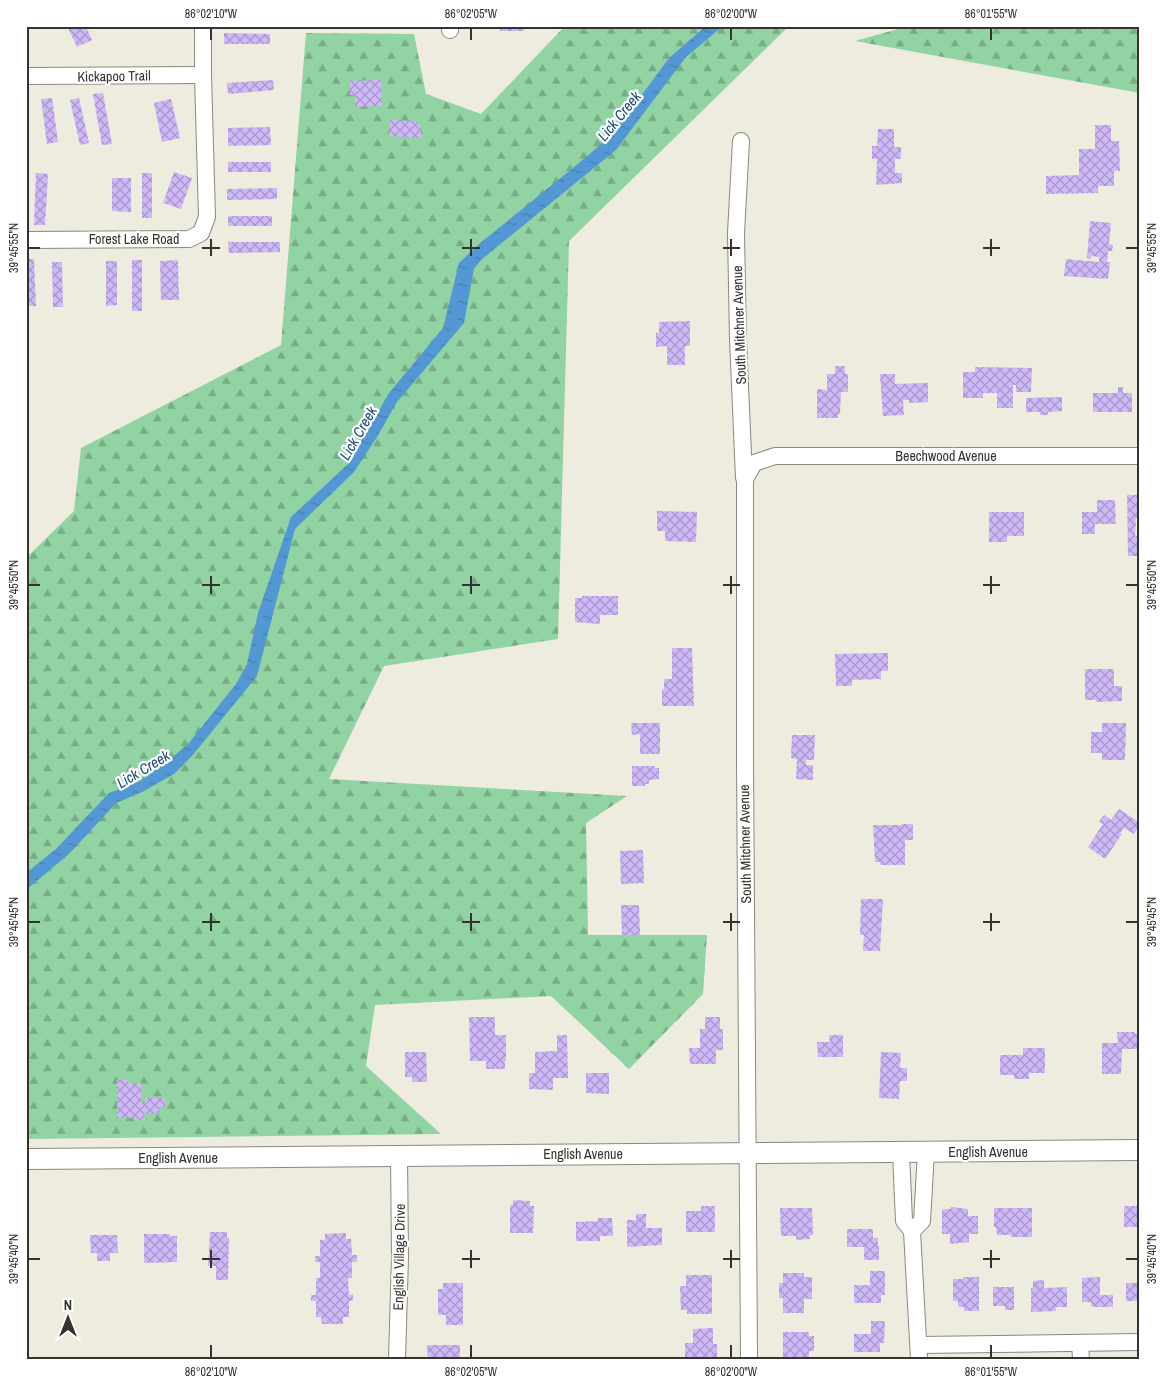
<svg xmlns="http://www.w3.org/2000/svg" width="1166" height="1385" font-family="'Archivo Narrow',sans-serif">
  <defs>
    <pattern id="forest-firs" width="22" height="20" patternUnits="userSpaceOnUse" patternTransform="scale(1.25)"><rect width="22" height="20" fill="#91d3a3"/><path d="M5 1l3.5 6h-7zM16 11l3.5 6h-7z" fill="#77ac85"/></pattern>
    <pattern id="water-ripples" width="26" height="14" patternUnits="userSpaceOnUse" patternTransform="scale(1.25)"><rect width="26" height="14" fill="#5398d5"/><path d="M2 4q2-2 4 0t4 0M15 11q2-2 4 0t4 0" fill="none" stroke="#467dad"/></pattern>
    <pattern id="building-cross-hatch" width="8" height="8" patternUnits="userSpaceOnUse" patternTransform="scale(1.25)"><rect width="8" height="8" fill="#ceb8f8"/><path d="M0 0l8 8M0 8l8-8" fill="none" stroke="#a896c9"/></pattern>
  </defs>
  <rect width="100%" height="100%" fill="#eeebdf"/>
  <!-- forest -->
  <g fill="url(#forest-firs)">
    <path d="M565 26H789L569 241 558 639 384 666 329 779 627 796 586 823 588 935H707L703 994 629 1069 551 996 375 1005 366 1066 441 1134 26 1139V558L74 511 81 448 281 345 306 33 414 34 426 94 481 114Z"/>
    <path d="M909 26H1140V93L855 41Z"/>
  </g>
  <!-- water -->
  <path fill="url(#water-ripples)" d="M706 26H723L686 57 616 150 481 260 474 269 464 323 397 402 377 437 354 472 295 529 257 676 192 756 174 774 142 792 116 803 69 854 26 890V873L56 849 109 793 142 780 169 760 188 744 236 684 247 664 258 613 291 517 348 464 389 393 443 328 459 263 479 244 573 168 599 146 641 96 669 58Z"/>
  <!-- building -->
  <g fill="url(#building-cross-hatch)">
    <path d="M67 26H86L92 40 77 47Z"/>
    <rect x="500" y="26" width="24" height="5"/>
    <path d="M224 33 270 34V44H224Z"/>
    <path d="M273 80 274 90 228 94 227 83Z"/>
    <path d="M381 80 382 106 355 107V95H350V81Z"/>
    <path d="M103 93 112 144 102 145 93 94Z"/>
    <path d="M52 98 58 142 47 144 41 99Z"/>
    <path d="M79 98 89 143 80 145 70 100Z"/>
    <path d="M171 99 180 138 162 142 154 103Z"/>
    <path d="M390 120 418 121V125L421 126V138L389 136Z"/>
    <path d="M1095 125H1111V141H1119L1120 171H1114V186H1098V193L1046 194V176L1079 175V149H1095Z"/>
    <path d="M270 127 271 145 228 146V128Z"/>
    <path d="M878 129H894V147H901V159H895V173H902V183L876 185 877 159H872V146H877Z"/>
    <rect x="228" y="162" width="43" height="10"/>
    <path d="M174 172 192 178 181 209 163 203Z"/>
    <path d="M36 173 48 174 45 225H34Z"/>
    <rect x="142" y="173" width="10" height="45"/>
    <path d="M112 178H131V212L112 211Z"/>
    <path d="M277 188V199L227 200V189Z"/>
    <rect x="228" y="216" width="44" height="10"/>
    <path d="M1090 221 1111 223 1109 244 1113 245 1112 251H1108L1107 262H1110L1108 279 1064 276 1066 259 1099 262V257L1091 256V259L1087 258Z"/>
    <path d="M228 242H280V252L229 253Z"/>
    <path d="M26 259H34L36 306H26Z"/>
    <rect x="132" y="260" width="10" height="51"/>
    <path d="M178 260 179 300H161L160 261Z"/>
    <path d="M106 261H117V305L106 306Z"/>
    <path d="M52 262H62L63 307H53Z"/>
    <path d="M690 321V346H685V365H667V346L656 347V333H659V322Z"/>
    <path d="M835 366H845V374H848V392H841L840 414H838V418H817V389L827 390V374H835Z"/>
    <path d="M975 367 1032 368 1031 392H1016V385H1013V408H997V393H983V398H963V372H975Z"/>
    <path d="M880 374H895V384L928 383V402L909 403V400H903L904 415 883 416Z"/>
    <path d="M1118 387H1123V393H1132V412H1093V393H1118Z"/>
    <path d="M1062 397V411L1048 412V415H1040V412H1026V398Z"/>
    <path d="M1127 495H1140V518H1136L1135 536H1140V556H1128Z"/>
    <path d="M1097 500H1115L1116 524H1095V534H1082V512H1097Z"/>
    <path d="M657 511 697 512 696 542 665 541V531H657Z"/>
    <path d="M989 512H1024V536H1007V542H989Z"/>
    <path d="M582 596H618V615H600V624L575 622V598H582Z"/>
    <path d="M672 648H692L694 706H662V689H664V679H672Z"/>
    <path d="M888 653V671H881V679L852 680V686H836L835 654Z"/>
    <path d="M1085 669H1114V686H1122V701L1096 702V700H1085Z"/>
    <path d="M631 723H660V754H640V734L632 735Z"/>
    <path d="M1102 723H1126L1125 760H1102V753H1091V732H1102Z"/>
    <path d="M792 735H815L814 760H806V765H813V780L796 779 797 759 791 758Z"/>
    <path d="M632 766H655V768H659V779L649 780V784H645V786H632Z"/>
    <path d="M1119 809 1140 823V825L1134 834 1124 828 1120 833 1122 834 1105 859 1088 847 1103 824 1099 822 1104 815 1111 820Z"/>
    <path d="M902 824H913V840H905V865H880V862H875L873 825H902Z"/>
    <path d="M643 850 644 883 621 884 620 851Z"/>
    <path d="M861 899H883L880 951H863L864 935H860Z"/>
    <path d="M621 905H639L640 935H622Z"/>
    <path d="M469 1017H495V1035H506V1061H505V1069H486V1061H470Z"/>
    <path d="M705 1017H720V1029H723V1050H716V1064H690L689 1048H700V1029H705Z"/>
    <path d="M1117 1032H1135V1034H1140V1049H1122L1121 1074H1102V1043H1118Z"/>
    <path d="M557 1035H567L568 1078H553V1090L529 1089V1073H535V1052L557 1051Z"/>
    <path d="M829 1035H843V1057H818L817 1042H830Z"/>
    <path d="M1023 1048H1045V1073H1029V1079H1014V1075H1000V1055H1023Z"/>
    <path d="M405 1052H426L427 1082H412V1077H405Z"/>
    <path d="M881 1052 901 1053 900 1068H907V1081H900L899 1099 879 1098Z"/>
    <path d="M586 1073H609V1094L586 1093Z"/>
    <path d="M117 1080H128V1083H141V1103H145V1098H165V1107H159V1113H144L145 1120H135V1118H117Z"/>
    <path d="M513 1200 530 1201V1206H534L533 1233H510V1205H513Z"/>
    <path d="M701 1206H715V1232H686V1211H701Z"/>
    <rect x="1124" y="1206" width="16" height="21"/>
    <path d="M951 1207 968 1209V1216H978V1234H969V1242L950 1244V1234H942V1209H951Z"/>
    <path d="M780 1208H812L813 1235H810V1239L796 1240V1236H781Z"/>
    <path d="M994 1208H1032V1237H1011V1235H997L996 1227H994Z"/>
    <path d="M636 1214H646V1228H662V1245L627 1247V1220H636Z"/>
    <path d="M598 1218H612L613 1236H600V1241H576V1222L598 1221Z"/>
    <path d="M847 1229H873V1238H878V1246H879V1260H864V1247H847Z"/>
    <path d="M210 1232H227V1238H229L228 1280H216V1266H208Z"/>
    <path d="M346 1233V1239H351L352 1255H357V1262H352V1278H348L349 1295 353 1294V1300L349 1301V1317H343V1324H322L321 1317H316V1301H311V1295H316V1278H320V1262H315V1256H320V1240H325V1234Z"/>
    <path d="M144 1234H170V1236H177V1262L144 1263Z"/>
    <path d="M90 1235H117L118 1253H110V1261H97V1253H91Z"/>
    <path d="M870 1271H885V1295H881V1303H854V1285H870Z"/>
    <path d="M783 1273H804V1277H812V1299H804V1313H783V1298H779V1283H783Z"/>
    <path d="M686 1275H712V1314H687V1310H681L680 1286H686Z"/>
    <path d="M963 1277H979V1311H964V1307H958V1301H953V1279H963Z"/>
    <path d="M1100 1277V1295H1113V1307H1096L1091 1306V1302H1082V1278Z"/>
    <path d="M1044 1280V1288L1067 1287V1307H1056V1311L1031 1312V1288H1033V1281Z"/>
    <path d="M443 1283H463V1325H446V1315H438V1289H443Z"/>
    <path d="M1126 1283H1140V1307H1138V1301H1126Z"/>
    <path d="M993 1287H1014V1310H1005V1306H993Z"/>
    <path d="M871 1321H885L884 1343H880V1352H854V1334H871Z"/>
    <path d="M713 1328V1344H717V1357L685 1359V1343H693V1329Z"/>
    <path d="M783 1332H809V1336H814V1351H809V1359H783Z"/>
    <path d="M427 1345H460V1359H428Z"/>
  </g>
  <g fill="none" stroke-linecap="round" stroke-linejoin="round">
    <defs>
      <g id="minor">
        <path d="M450 30V26"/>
        <path d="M26 76 203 75"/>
        <path d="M741 141 736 233 738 339 744 478"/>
        <path d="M26 240 189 239 201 233 207 217 203 75V26"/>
        <path d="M901 1153 904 1221 912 1231 919 1359"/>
        <path d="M912 1231 922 1221 926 1152"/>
        <path d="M1080 1343 1081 1359"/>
        <path d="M919 1345 1140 1342"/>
        <path d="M397 1359 400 1257 399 1155"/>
        <path d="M749 1359 745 761V479L754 463 775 456H1140"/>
      </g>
      <path id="tertiary" d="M26 1159 1140 1150"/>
    </defs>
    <!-- minor casing -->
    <use href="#minor" stroke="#8b887d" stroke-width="18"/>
    <!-- tertiary casing -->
    <use href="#tertiary" stroke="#8b887d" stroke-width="22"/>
    <!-- minor -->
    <use href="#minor" stroke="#fff" stroke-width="16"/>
    <!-- tertiary -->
    <use href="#tertiary" stroke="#fff" stroke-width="20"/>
  </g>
  <!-- ticks -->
  <path fill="none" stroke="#34332f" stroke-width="2" d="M211 28V40M471 28V40M731 28V40M991 28V40M211 239V256M471 239V256M731 239V256M991 239V256M28 248H40M202 248H220M462 248H480M723 248H740M983 248H1000M1126 248H1138M211 576V594M471 576V594M731 576V594M991 576V594M28 585H40M202 585H220M462 585H480M723 585H740M983 585H1000M1126 585H1138M211 913V931M471 913V931M731 913V931M991 913V931M28 922H40M202 922H220M462 922H480M723 922H740M983 922H1000M1126 922H1138M211 1250V1268M471 1250V1268M731 1250V1268M991 1250V1268M28 1259H40M202 1259H220M462 1259H480M723 1259H740M983 1259H1000M1126 1259H1138M211 1345V1358M471 1345V1358M731 1345V1358M991 1345V1358"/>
  <g text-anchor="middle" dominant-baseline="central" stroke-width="4.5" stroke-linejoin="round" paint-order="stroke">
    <!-- street labels -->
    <g font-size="14" fill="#34332f" stroke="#fff">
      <text transform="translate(114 76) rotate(-1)">Kickapoo Trail</text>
      <text x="134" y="239">Forest Lake Road</text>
      <text transform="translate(739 325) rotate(-92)">South Mitchner Avenue</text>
      <text x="946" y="456">Beechwood Avenue</text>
      <text transform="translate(745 844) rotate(-91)">South Mitchner Avenue</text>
      <text x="988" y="1152">English Avenue</text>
      <text x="583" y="1154">English Avenue</text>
      <text x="178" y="1158">English Avenue</text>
      <text transform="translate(399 1257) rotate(-89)">English Village Drive</text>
    </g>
    <!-- water labels -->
    <g font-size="15" font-style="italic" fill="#1b4d76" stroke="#fff">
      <text transform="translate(619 116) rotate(-51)">Lick Creek</text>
      <text transform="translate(358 433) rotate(-60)">Lick Creek</text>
      <text transform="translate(143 769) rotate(-31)">Lick Creek</text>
    </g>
  </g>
  <!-- border -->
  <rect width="1166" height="1385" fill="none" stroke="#ffffff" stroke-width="55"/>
  <!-- north arrow -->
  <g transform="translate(68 1318)" stroke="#ffffff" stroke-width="4" paint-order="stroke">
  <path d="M0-4L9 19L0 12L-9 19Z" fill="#34332f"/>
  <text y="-8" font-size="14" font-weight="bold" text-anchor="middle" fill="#34332f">N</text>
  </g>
  <rect x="28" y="28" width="1110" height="1330" fill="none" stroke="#34332f" stroke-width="2"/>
  <g font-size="12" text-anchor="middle" fill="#34332f">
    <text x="211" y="18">86°02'10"W</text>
    <text x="471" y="18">86°02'05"W</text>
    <text x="731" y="18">86°02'00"W</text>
    <text x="991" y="18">86°01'55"W</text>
    <text transform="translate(14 248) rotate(-90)" y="4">39°45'55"N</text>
    <text transform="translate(1152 248) rotate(-90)" y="4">39°45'55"N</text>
    <text transform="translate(14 585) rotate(-90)" y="4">39°45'50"N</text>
    <text transform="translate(1152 585) rotate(-90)" y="4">39°45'50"N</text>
    <text transform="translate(14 922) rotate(-90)" y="4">39°45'45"N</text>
    <text transform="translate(1152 922) rotate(-90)" y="4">39°45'45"N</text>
    <text transform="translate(14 1259) rotate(-90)" y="4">39°45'40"N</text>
    <text transform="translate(1152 1259) rotate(-90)" y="4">39°45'40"N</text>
    <text x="211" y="1376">86°02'10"W</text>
    <text x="471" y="1376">86°02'05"W</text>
    <text x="731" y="1376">86°02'00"W</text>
    <text x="991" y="1376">86°01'55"W</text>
  </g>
</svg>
